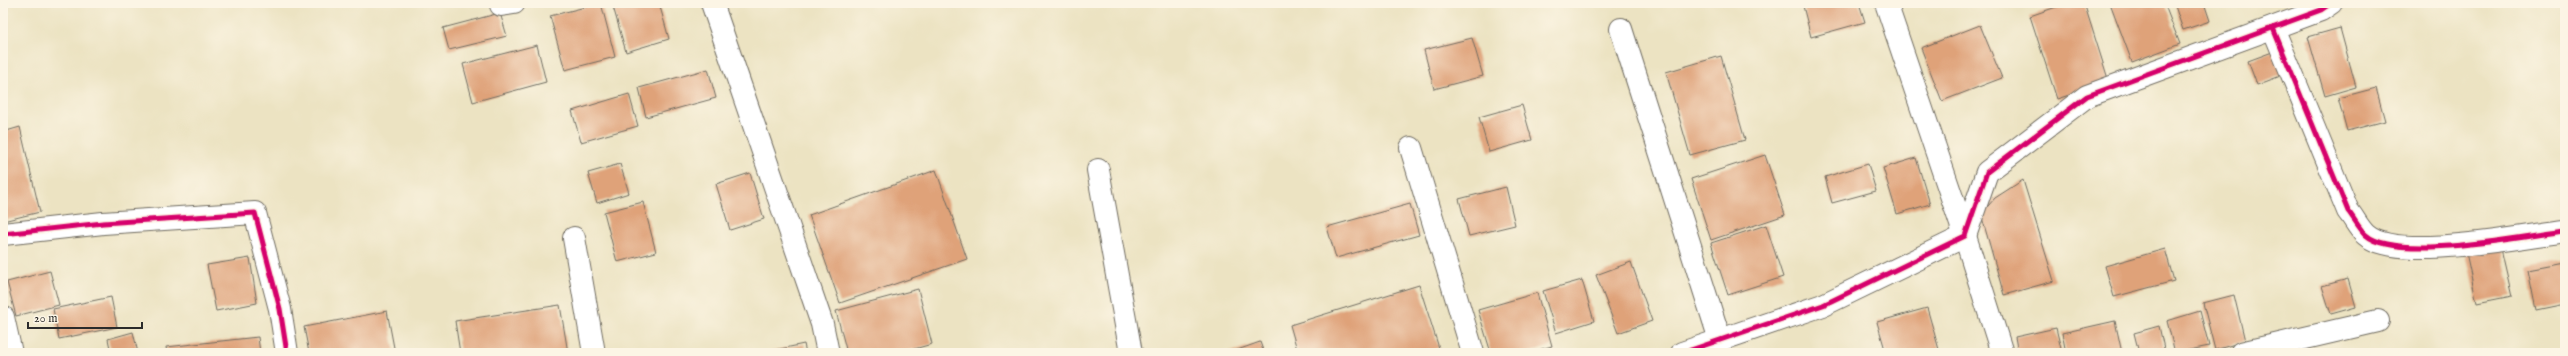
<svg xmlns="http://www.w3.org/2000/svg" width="2568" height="356" font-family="'IM FELL English',serif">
  <rect width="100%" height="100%" fill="#fcf5e5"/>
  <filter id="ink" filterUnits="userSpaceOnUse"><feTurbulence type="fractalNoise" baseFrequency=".025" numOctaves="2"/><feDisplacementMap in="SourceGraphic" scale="8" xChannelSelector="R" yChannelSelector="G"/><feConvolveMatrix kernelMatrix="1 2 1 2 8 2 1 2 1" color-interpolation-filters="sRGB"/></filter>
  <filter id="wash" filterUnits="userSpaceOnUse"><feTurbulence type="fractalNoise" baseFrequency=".012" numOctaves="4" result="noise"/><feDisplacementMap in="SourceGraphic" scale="16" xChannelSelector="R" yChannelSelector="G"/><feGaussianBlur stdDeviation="0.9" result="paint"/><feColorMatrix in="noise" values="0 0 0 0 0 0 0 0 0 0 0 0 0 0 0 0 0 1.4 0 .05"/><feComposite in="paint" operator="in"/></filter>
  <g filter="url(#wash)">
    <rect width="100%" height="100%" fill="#ece3c2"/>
    <g id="blocks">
      <!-- building -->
      <g fill="#dfa279">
        <path d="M601 3 615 57 565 70 550 16Z"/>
        <path d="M612 3H659L669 39 626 52Z"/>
        <path d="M1812 3H1859L1865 22 1811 37 1803 6Z"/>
        <path d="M2068 3H2084L2109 82 2057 99 2030 16Z"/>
        <path d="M2110 3H2164L2180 44 2132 62Z"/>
        <path d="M2174 3H2204L2210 21 2183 30Z"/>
        <path d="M500 13 507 36 449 50 443 28Z"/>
        <path d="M1980 25 2002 78 1942 101 1921 48Z"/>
        <path d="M2340 28 2356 87 2325 96 2308 37Z"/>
        <path d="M1472 38 1483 76 1434 89 1424 50Z"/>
        <path d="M537 45 546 82 473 102 463 64Z"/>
        <path d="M2275 51 2283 75 2257 85 2248 61Z"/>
        <path d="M1721 56 1745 140 1690 155 1666 72Z"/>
        <path d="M708 69 716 98 646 117 639 88Z"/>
        <path d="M2376 88 2385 121 2347 131 2338 98Z"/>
        <path d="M629 94 638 126 581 142 572 111Z"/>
        <path d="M1522 105 1532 140 1489 152 1479 117Z"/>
        <path d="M20 127 40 212 3 221V132Z"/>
        <path d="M1765 155 1785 215 1711 240 1691 179Z"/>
        <path d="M1916 158 1930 204 1897 214 1883 168Z"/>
        <path d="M620 164 629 193 597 203 588 173Z"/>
        <path d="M1868 164 1876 191 1832 203 1825 177Z"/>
        <path d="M936 170 967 259 840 303 809 215Z"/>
        <path d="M750 173 764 219 730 230 716 184Z"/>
        <path d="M2023 180 2054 281 2004 295 1981 214 1995 198Z"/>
        <path d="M1506 187 1515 225 1469 236 1459 199Z"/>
        <path d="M643 202 656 252 617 262 604 212Z"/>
        <path d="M1410 204 1419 235 1336 258 1327 227Z"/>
        <path d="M1766 225 1783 277 1728 295 1711 243Z"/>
        <path d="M2499 240 2512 296 2477 303 2465 248Z"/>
        <path d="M2165 249 2174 281 2114 297 2105 266Z"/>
        <path d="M250 258 257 303 216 311 207 265Z"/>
        <path d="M1631 262 1652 321 1618 333 1596 275Z"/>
        <path d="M2565 263V304L2536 310 2528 270Z"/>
        <path d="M50 271 59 305 16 316 7 282Z"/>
        <path d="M2348 279 2356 307 2331 314 2322 286Z"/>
        <path d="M1582 280 1594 321 1556 333 1543 291Z"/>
        <path d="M1419 285 1439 348 1423 353H1298L1290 325Z"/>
        <path d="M918 289 932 344 900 353H847L836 311Z"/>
        <path d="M1537 293 1552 346 1528 353H1491L1478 310Z"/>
        <path d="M2234 295 2245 341 2215 350 2203 303Z"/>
        <path d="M111 297 117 327 59 339 53 309Z"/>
        <path d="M560 305 568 353H460L455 321Z"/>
        <path d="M1927 308 1940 353H1886L1877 322Z"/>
        <path d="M387 311 395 353H309L304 327Z"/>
        <path d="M2200 311 2209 346 2175 353 2167 321Z"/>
        <path d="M2115 321 2122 353H2066L2062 333Z"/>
        <path d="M2159 326 2165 353H2139L2134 333Z"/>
        <path d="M2056 328 2062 353H2018L2015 337Z"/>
        <path d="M133 332 138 353H111L108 339Z"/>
        <path d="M258 337 260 353H167L166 347Z"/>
        <path d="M1260 342 1264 353H1229Z"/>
        <path d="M804 344 806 353H766V352Z"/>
        <path d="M2309 348 2311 353H2287Z"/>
      </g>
    </g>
  </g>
  <g filter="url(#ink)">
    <use href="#blocks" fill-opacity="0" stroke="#6f6b60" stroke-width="1"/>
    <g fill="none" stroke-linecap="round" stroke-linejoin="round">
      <defs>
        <g id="minor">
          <path d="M712 3 822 324 828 353"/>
          <path d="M1886 3 1965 236 2002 353"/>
          <path d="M501 5 514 3"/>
          <path d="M2273 28 2348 211C2354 218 2359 229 2366 235 2397 262 2524 236 2565 231"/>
          <path d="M1621 29 1720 340"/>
          <path d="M1411 148 1473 353"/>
          <path d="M1098 170 1131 353"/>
          <path d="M3 234 103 223 255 213 280 309 287 353"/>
          <path d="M574 238 594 353"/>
          <path d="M3 317 11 353"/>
          <path d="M1682 353 1823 305 1965 236 1987 172 2087 96 2321 10 2331 3"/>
          <path d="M2241 353 2378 321"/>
        </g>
      </defs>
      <!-- minor casing -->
      <use href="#minor" stroke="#6f6b60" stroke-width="24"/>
      <!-- minor -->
      <use href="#minor" stroke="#fff" stroke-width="22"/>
      <defs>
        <g id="cycleway">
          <path d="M2273 28 2348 211C2354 218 2359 229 2366 235 2397 262 2524 236 2565 231"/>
          <path d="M3 234 103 223 255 213 280 309 287 353"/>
          <path d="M1682 353 1823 305 1965 236 1987 172 2087 96 2321 10 2331 3"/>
        </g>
      </defs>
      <!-- cycleway casing -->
      <use href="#cycleway" stroke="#fcf5e5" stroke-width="8"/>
      <!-- cycleway -->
      <use href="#cycleway" stroke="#d6006c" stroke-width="5"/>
    </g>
  </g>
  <!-- margin -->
  <rect width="2568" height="356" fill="none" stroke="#fcf5e5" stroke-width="16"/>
  <!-- scale -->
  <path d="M28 322v6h114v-6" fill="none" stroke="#2b2b2b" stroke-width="2"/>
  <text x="34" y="322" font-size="12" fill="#2b2b2b" stroke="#fcf5e5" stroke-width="3" paint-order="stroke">20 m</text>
</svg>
